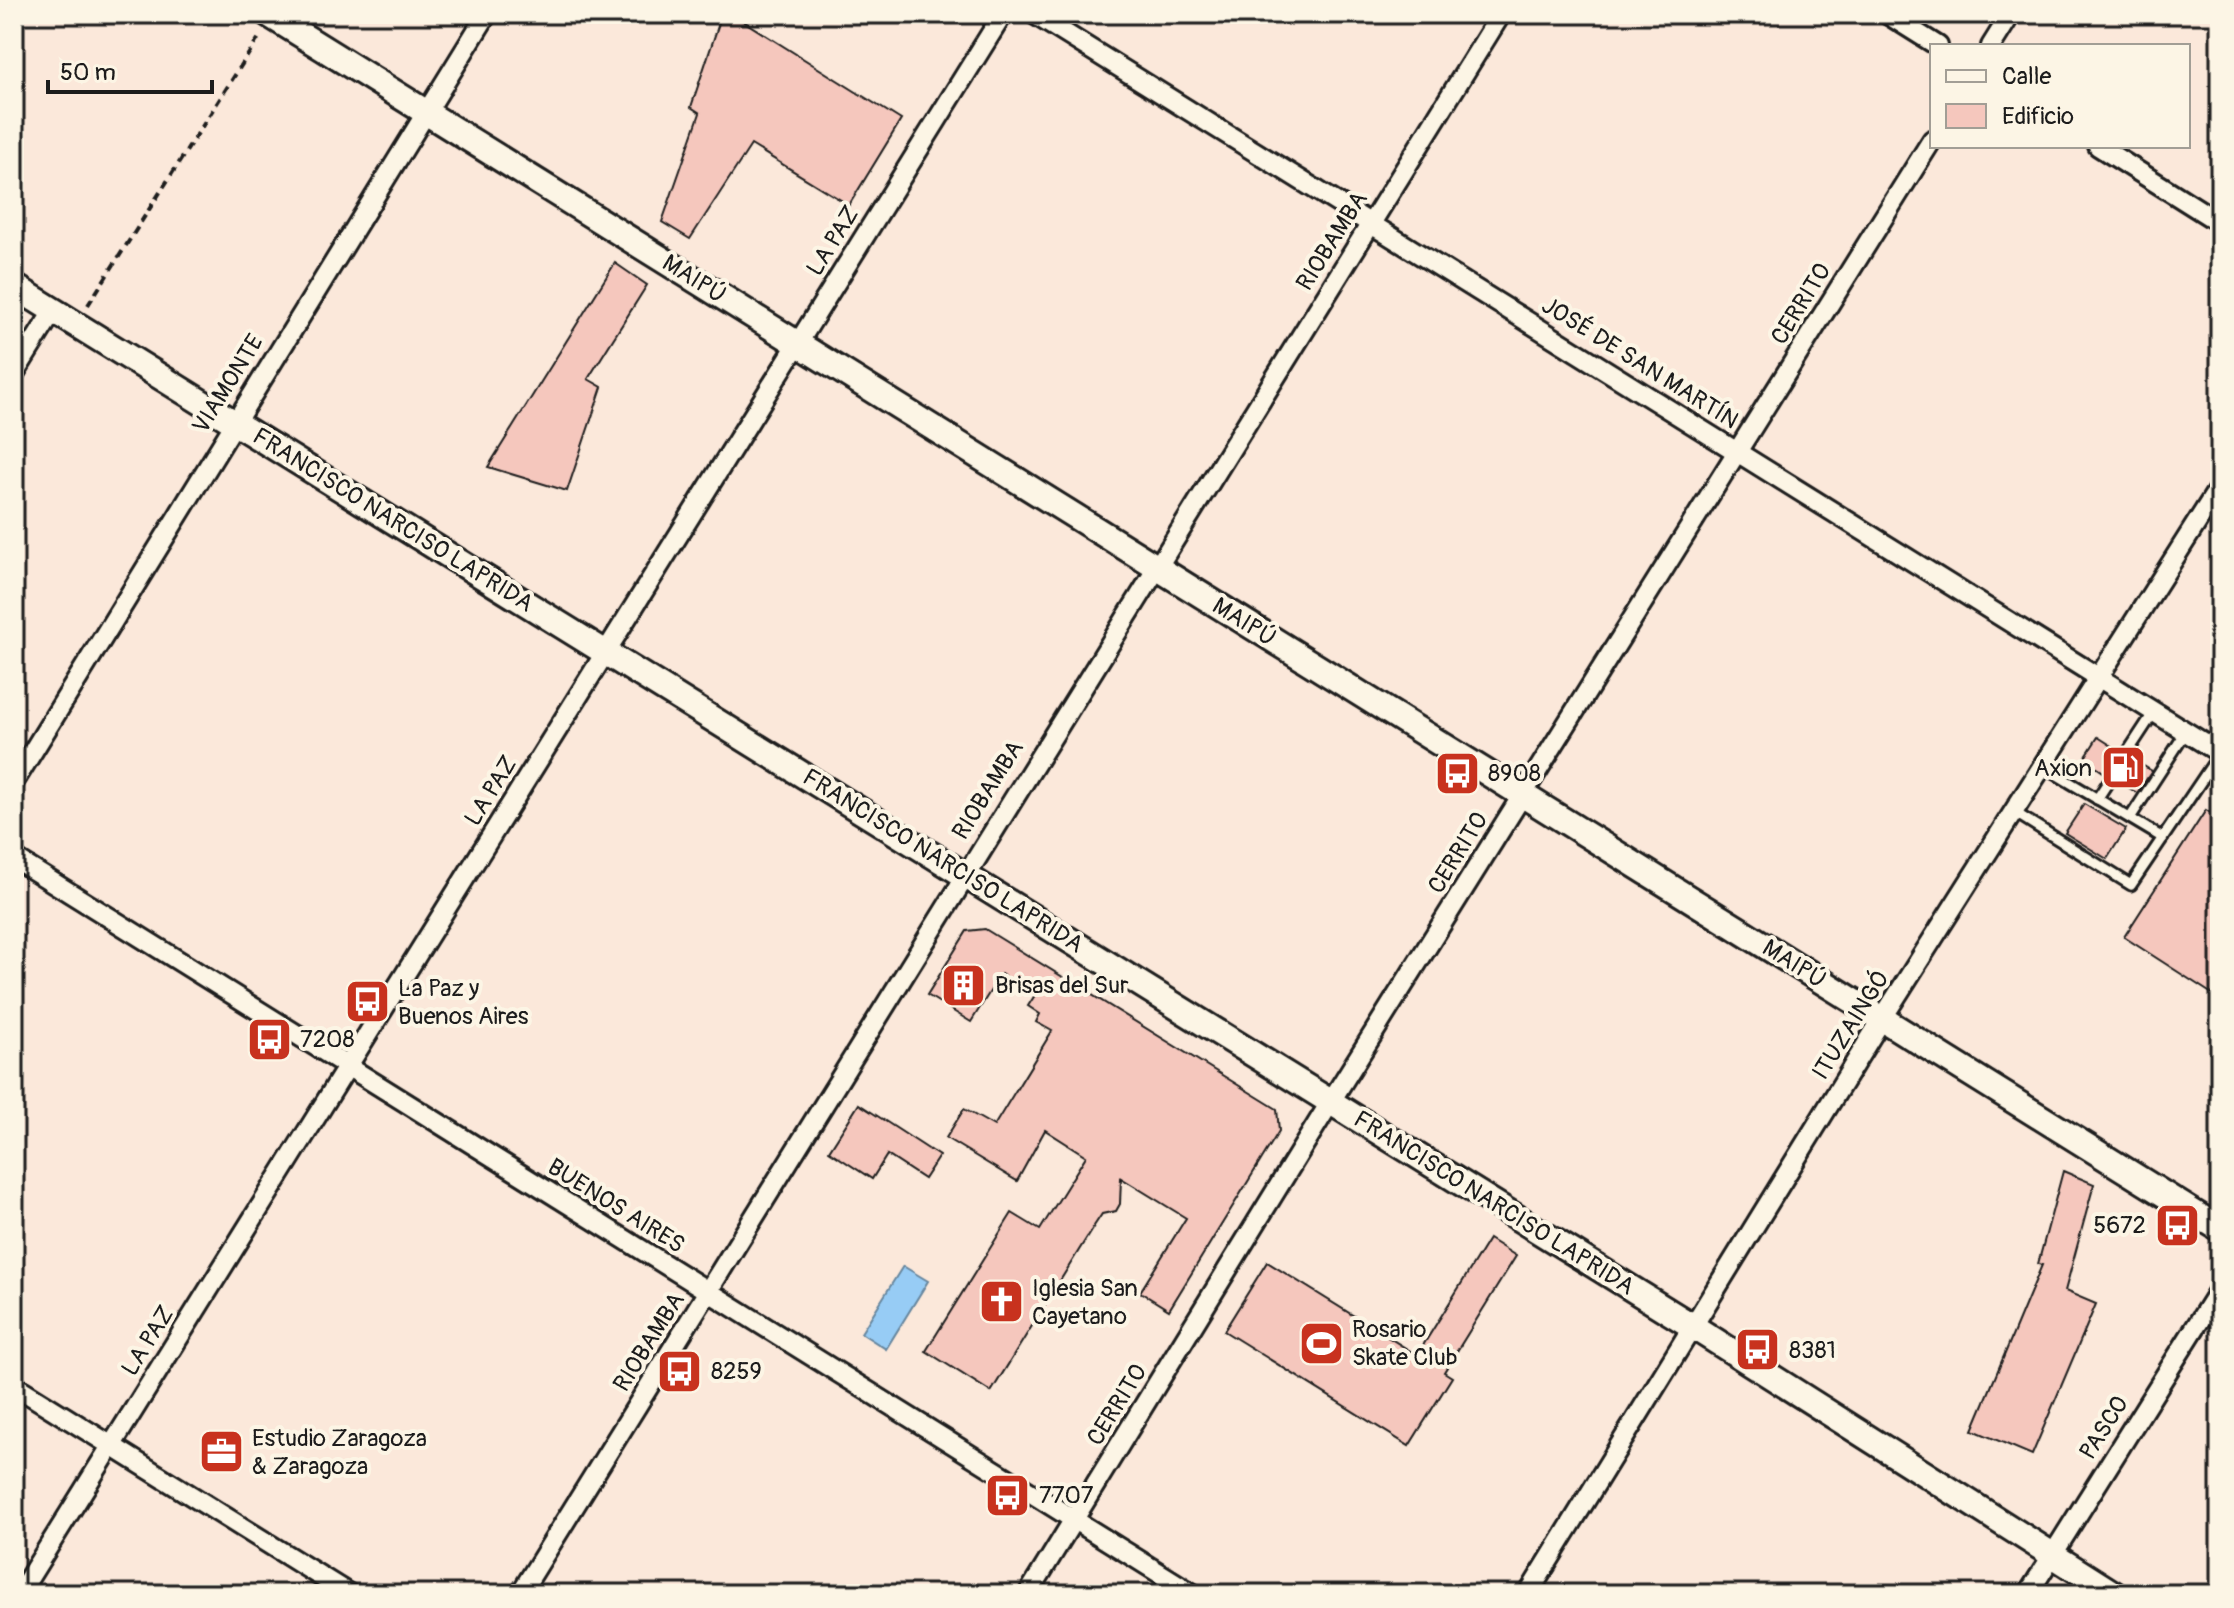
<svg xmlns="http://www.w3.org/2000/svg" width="2234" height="1608" font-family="Pangolin,sans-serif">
  <rect width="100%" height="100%" fill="#fbe8da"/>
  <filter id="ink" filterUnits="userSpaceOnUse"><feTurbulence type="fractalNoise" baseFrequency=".0125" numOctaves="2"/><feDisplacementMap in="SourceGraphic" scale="16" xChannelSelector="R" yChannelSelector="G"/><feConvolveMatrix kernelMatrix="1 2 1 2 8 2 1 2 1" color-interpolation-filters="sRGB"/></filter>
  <g filter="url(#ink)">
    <!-- water -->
    <path fill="#97ccf5" stroke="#66869e" stroke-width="2" d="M903 1266 928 1281 886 1349 861 1333Z"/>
    <!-- building -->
    <g fill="#f5c7bd" stroke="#1c1c1c" stroke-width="2">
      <path d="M722 14H732L901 120 849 205 751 145 690 239 662 222 700 113 691 107Z"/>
      <path d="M615 263 647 285 588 379 602 387 567 491 488 467Z"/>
      <path d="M2098 737 2120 751 2105 773 2084 759Z"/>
      <path d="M2132 759 2152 771 2137 793 2118 781Z"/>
      <path d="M2084 804 2126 829 2107 859 2065 833Z"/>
      <path d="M2206 810 2220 819V999L2124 937Z"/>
      <path d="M985 929 1277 1109 1279 1131 1169 1310 1140 1292 1186 1218 1121 1178 1120 1204 1116 1211 1102 1214 1094 1226 991 1392 926 1351 1012 1213 1040 1230 1086 1156 1045 1130 1017 1181 946 1138 964 1109 994 1126 1052 1031 1036 1022 1040 1014 1028 1006 1035 995 1001 974 971 1022 927 995 967 931Z"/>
      <path d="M859 1104 939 1156 924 1179 887 1155 872 1179 829 1151Z"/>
      <path d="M2063 1171 2094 1184 2065 1291 2096 1304 2032 1455 1973 1430 2042 1265 2038 1264Z"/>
      <path d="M1489 1239 1516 1256 1444 1372 1452 1377 1409 1446 1224 1331 1267 1262 1417 1355Z"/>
    </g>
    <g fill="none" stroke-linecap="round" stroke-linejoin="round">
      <defs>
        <g id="service">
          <path d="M2044 767 2163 838"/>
          <path d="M2097 799 2154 712"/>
          <path d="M2014 812 2131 885 2220 753"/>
          <path d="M2130 818 2186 732"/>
        </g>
        <g id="minor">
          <path d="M1034 14 2220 753"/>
          <path d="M1887 14 1938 46"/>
          <path d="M1991 46 2011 14"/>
          <path d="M2098 146 2220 223"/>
          <path d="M14 374 54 310"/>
          <path d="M14 782 487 14"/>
          <path d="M14 858 1193 1594"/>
          <path d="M14 1385 349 1594"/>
          <path d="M19 1594 1003 14"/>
          <path d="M520 1594 1501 14"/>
          <path d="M1028 1594 1331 1101 1932 140"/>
          <path d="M1528 1594 1882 1019 2220 486"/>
          <path d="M2028 1594 2220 1288"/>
        </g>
        <g id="secondary">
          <path d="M268 14 2220 1229"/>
          <path d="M14 286 1692 1326 2114 1594"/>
        </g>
      </defs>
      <!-- service casing -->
      <use href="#service" stroke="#1c1c1c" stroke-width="15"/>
      <!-- minor casing -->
      <use href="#minor" stroke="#1c1c1c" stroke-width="24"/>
      <!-- secondary casing -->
      <use href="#secondary" stroke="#1c1c1c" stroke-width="30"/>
      <!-- path -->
      <path stroke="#1c1c1c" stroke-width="4" stroke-dasharray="8 6" stroke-linecap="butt" d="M88 305 260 36"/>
      <!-- service -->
      <use href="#service" stroke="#fcf5e5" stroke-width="9"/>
      <!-- minor -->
      <use href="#minor" stroke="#fcf5e5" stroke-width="18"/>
      <!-- secondary -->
      <use href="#secondary" stroke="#fcf5e5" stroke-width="24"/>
    </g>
  </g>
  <!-- icons -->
  <defs>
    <symbol id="fuel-square" viewBox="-11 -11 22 22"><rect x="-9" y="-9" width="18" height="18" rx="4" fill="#c8321e" stroke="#fcf5e5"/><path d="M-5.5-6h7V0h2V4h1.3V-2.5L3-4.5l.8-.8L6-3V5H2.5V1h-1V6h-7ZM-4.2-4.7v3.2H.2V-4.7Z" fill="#fff"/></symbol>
    <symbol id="bus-square" viewBox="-11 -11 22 22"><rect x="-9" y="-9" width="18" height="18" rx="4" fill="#c8321e" stroke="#fcf5e5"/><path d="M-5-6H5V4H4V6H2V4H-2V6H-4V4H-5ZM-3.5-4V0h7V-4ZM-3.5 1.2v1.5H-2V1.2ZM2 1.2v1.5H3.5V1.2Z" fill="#fff"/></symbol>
    <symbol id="building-square" viewBox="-11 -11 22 22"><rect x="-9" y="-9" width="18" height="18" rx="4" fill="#c8321e" stroke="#fcf5e5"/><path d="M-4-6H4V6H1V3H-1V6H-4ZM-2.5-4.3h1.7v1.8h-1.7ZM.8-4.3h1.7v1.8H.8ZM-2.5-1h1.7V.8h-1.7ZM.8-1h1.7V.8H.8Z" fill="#fff"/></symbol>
    <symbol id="church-square" viewBox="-11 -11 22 22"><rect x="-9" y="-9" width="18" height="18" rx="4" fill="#c8321e" stroke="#fcf5e5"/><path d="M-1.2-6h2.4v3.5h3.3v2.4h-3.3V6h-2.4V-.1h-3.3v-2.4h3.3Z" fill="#fff"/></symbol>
    <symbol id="stadium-square" viewBox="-11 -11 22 22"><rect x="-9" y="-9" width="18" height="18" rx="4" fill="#c8321e" stroke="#fcf5e5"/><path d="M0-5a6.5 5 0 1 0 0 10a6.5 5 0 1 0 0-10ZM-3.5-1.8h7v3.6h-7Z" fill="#fff"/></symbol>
    <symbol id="office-square" viewBox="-11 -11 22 22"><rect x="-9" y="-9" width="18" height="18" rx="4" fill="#c8321e" stroke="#fcf5e5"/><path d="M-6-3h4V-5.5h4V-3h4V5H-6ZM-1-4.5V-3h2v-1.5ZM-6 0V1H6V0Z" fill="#fff"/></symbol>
  </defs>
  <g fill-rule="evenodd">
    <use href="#fuel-square" x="2098" y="742" width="51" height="51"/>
    <use href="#bus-square" x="1432" y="748" width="51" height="51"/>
    <use href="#building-square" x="938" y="960" width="51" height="51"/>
    <use href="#bus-square" x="342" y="976" width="51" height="51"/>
    <use href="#bus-square" x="244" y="1014" width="51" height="51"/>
    <use href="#bus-square" x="2152" y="1200" width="51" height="51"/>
    <use href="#church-square" x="976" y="1276" width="51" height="51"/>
    <use href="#stadium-square" x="1296" y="1318" width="51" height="51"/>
    <use href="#bus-square" x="1732" y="1324" width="51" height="51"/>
    <use href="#bus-square" x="654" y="1346" width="51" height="51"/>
    <use href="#office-square" x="196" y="1426" width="51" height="51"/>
    <use href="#bus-square" x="982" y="1470" width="51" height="51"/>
  </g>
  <g text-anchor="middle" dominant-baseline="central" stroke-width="8" stroke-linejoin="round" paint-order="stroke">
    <!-- street labels -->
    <g font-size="24" fill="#1c1c1c" stroke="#fcf5e5">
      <text transform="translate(833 241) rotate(-58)">LA PAZ</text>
      <text transform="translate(1332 241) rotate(-58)">RIOBAMBA</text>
      <text transform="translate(694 279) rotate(32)">MAIPÚ</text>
      <text transform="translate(1801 304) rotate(-58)">CERRITO</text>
      <text transform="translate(1640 363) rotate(32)">JOSÉ DE SAN MARTÍN</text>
      <text transform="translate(228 384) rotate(-58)">VIAMONTE</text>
      <text transform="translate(393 520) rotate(32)">FRANCISCO NARCISO LAPRIDA</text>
      <text transform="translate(1244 622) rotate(32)">MAIPÚ</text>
      <text transform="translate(988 790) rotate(-58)">RIOBAMBA</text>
      <text transform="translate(491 791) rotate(-58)">LA PAZ</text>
      <text transform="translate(1458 853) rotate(-58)">CERRITO</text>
      <text transform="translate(943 861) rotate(32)">FRANCISCO NARCISO LAPRIDA</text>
      <text transform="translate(1794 964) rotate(32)">MAIPÚ</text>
      <text transform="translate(1851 1025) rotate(-58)">ITUZAINGÓ</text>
      <text transform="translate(1494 1203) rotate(32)">FRANCISCO NARCISO LAPRIDA</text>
      <text transform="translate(616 1206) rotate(32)">BUENOS AIRES</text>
      <text transform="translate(148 1341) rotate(-58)">LA PAZ</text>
      <text transform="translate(649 1342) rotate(-58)">RIOBAMBA</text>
      <text transform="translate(1117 1405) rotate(-58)">CERRITO</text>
      <text transform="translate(2104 1428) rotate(-58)">PASCO</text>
    </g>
    <!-- poi labels -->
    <g font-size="24" fill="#1c1c1c" stroke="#fcf5e5" text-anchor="start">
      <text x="2092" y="768" text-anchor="end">Axion</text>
      <text x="1488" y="773">8908</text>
      <text x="995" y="985">Brisas del Sur</text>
      <text x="398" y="988">La Paz y<tspan x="398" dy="28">Buenos Aires</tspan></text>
      <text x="300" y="1039">7208</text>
      <text x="2146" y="1225" text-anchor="end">5672</text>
      <text x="1032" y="1288">Iglesia San<tspan x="1032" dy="28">Cayetano</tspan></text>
      <text x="1352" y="1329">Rosario<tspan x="1352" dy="28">Skate Club</tspan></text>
      <text x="1789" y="1350">8381</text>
      <text x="711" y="1371">8259</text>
      <text x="252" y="1438">Estudio Zaragoza<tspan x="252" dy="28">&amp; Zaragoza</tspan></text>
      <text x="1039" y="1495">7707</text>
    </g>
  </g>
  <!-- margin -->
  <rect width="2234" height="1608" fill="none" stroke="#fcf5e5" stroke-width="48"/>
  <rect x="24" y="24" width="2186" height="1560" fill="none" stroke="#1c1c1c" stroke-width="3" filter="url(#ink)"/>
  <!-- legend -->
  <rect x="1930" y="44" width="260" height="104" fill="#fcf5e5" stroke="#a29e95" stroke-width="2"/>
  <rect x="1946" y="70" width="40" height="12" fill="#fcf5e5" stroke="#a29e95" stroke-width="2"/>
  <text x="2002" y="84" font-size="24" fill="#1c1c1c">Calle</text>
  <rect x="1946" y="104" width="40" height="24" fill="#f5c7bd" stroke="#a29e95" stroke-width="2"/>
  <text x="2002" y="124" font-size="24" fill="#1c1c1c">Edificio</text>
  <!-- scale -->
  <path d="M48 80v12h164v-12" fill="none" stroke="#1c1c1c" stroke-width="4"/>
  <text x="60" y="80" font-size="24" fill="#1c1c1c" stroke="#fcf5e5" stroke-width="6" paint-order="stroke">50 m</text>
</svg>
